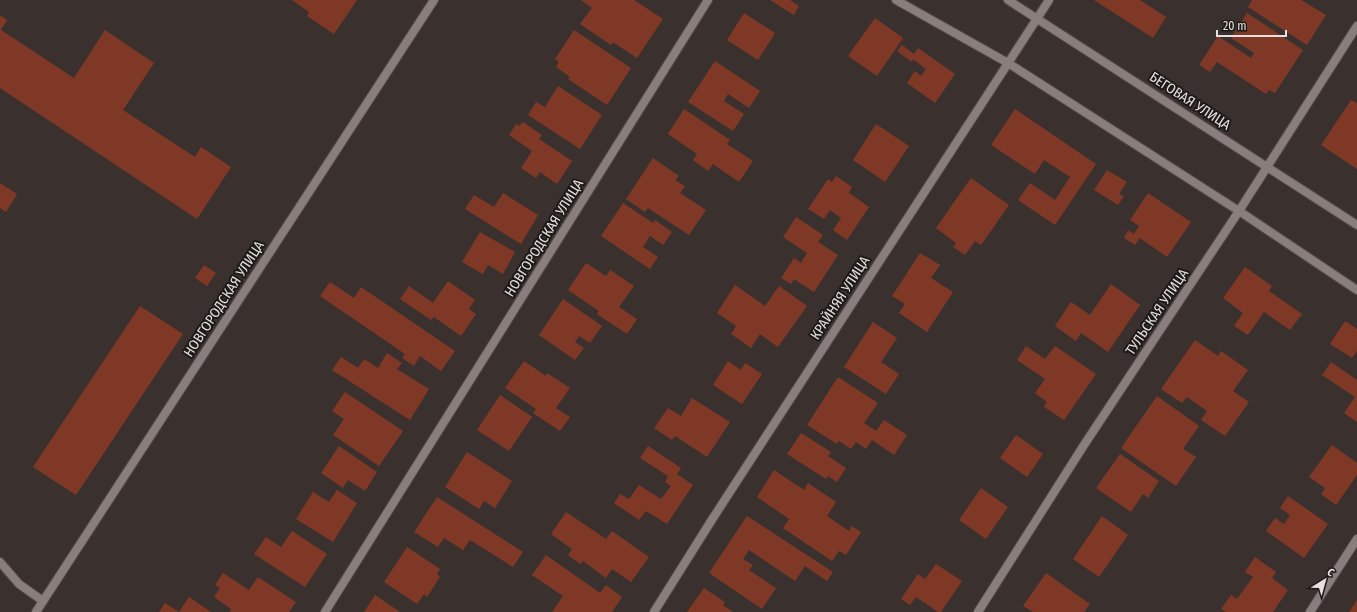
<svg xmlns="http://www.w3.org/2000/svg" width="1357" height="612" font-family="'Fira Sans Condensed',sans-serif">
  <rect width="100%" height="100%" fill="#3a312f"/>
  <!-- building -->
  <g fill="#803826">
    <path d="M292 0H357L334 34 307 16 309 12Z"/>
    <path d="M581 0H634L663 19 637 58 613 42 611 45 580 24 592 8Z"/>
    <path d="M770 0H790L799 6 794 15Z"/>
    <path d="M1094 0H1140L1166 17 1153 38Z"/>
    <path d="M1252 0H1301L1326 15 1307 45 1248 7Z"/>
    <path d="M744 13 775 33 758 60 727 40Z"/>
    <path d="M1247 13 1303 50 1275 93 1269 90 1266 94 1217 62 1210 72 1199 65 1218 36 1251 58 1254 53 1231 38Z"/>
    <path d="M0 15 7 20 1 30 74 78 105 30 154 63 123 110 195 157 201 147 231 167 197 219 0 88Z"/>
    <path d="M875 18 903 38 877 76 848 56Z"/>
    <path d="M574 30 631 68 607 105 568 79 570 77 556 67 559 62 555 59Z"/>
    <path d="M902 45 914 54 918 48 955 74 935 103 907 83 915 71 921 76 926 69 913 59 912 62 897 51Z"/>
    <path d="M715 61 760 91 749 108 728 94 724 101 744 114 733 131 688 102Z"/>
    <path d="M558 86 602 115 580 149 528 115 536 102 545 107Z"/>
    <path d="M1351 100 1357 103V169L1321 145Z"/>
    <path d="M684 109 730 140 727 144 753 161 739 182 713 164 708 171 693 160 697 154 668 134Z"/>
    <path d="M1015 109 1096 164 1055 225 1018 200 1030 183 1055 200 1070 177 1044 160 1035 174 991 145Z"/>
    <path d="M523 122 542 135 539 139 572 161 557 184 540 172 536 178 521 168 532 151 509 135 516 124 519 126Z"/>
    <path d="M876 124 909 146 885 182 853 160Z"/>
    <path d="M653 158 679 176 675 180 685 186 680 193 706 210 689 235 648 208 645 212 626 199Z"/>
    <path d="M1107 170 1127 182 1119 194 1124 196 1118 205 1094 190Z"/>
    <path d="M836 176 852 187 849 193 869 207 847 240 833 230 841 218 830 210 824 219 808 209 828 179 832 182Z"/>
    <path d="M971 178 1009 205 981 245 975 241 965 255 953 247 956 243 936 228Z"/>
    <path d="M0 183 17 194 6 212 0 208Z"/>
    <path d="M503 193 538 215 521 244 465 209 474 195 494 207Z"/>
    <path d="M1148 193 1191 222 1167 257 1140 238 1135 245 1124 238 1128 230 1134 234 1139 226 1130 220Z"/>
    <path d="M623 203 653 223 655 220 672 232 663 245 650 236 643 247 658 257 650 269 601 236Z"/>
    <path d="M796 217 823 235 818 242 838 255 814 292 794 279 791 284 781 278 794 258 801 263 807 253 783 237Z"/>
    <path d="M480 232 515 252 503 274 488 265 483 274 462 262Z"/>
    <path d="M920 253 940 265 931 278 953 292 927 332 899 313 905 304 892 296Z"/>
    <path d="M586 263 606 276 610 270 634 286 619 307 637 319 627 334 597 314 599 311 568 290Z"/>
    <path d="M204 265 216 273 207 286 195 278Z"/>
    <path d="M1245 267 1272 286 1269 291 1302 314 1290 330 1264 312 1248 335 1234 326 1243 313 1223 298Z"/>
    <path d="M448 281 475 300 469 309 476 314 461 336 434 317 431 320 400 299 409 286 433 303Z"/>
    <path d="M330 282 354 298 361 287 455 351 441 371 420 356 414 366 402 358 405 354 320 296Z"/>
    <path d="M1111 284 1140 305 1108 352 1081 333 1076 341 1055 326 1071 302 1090 315Z"/>
    <path d="M735 285 765 306 779 286 807 306 778 347 760 334 751 348 731 334 736 326 717 313Z"/>
    <path d="M563 299 602 326 590 343 579 336 575 342 584 348 575 360 539 335Z"/>
    <path d="M140 306 183 334 76 495 33 467Z"/>
    <path d="M1345 321 1357 329V351L1352 358 1330 344Z"/>
    <path d="M873 322 897 338 881 362 899 374 886 394 844 367Z"/>
    <path d="M1195 340 1218 356 1221 351 1248 370 1233 391 1249 402 1225 436 1201 420 1207 411 1187 397 1182 403 1161 389Z"/>
    <path d="M1026 346 1045 359 1055 346 1096 374 1064 420 1044 407 1047 402 1035 393 1045 379 1017 360Z"/>
    <path d="M387 353 402 363 397 369 429 389 410 420 332 370 341 357 358 368 364 359 378 368Z"/>
    <path d="M524 361 546 376 547 373 570 388 556 408 570 417 560 431 533 413 536 409 505 388Z"/>
    <path d="M728 361 741 370 745 363 762 374 742 404 713 385Z"/>
    <path d="M1331 362 1357 380V422L1344 413 1355 397 1322 375Z"/>
    <path d="M838 377 878 403 864 423 876 431 884 420 907 435 894 455 872 440 866 449 856 442 851 449 839 441 837 444 807 425Z"/>
    <path d="M345 392 403 431 379 466 333 435 344 419 332 411Z"/>
    <path d="M500 395 532 417 509 451 477 430Z"/>
    <path d="M1157 396 1199 426 1183 449 1196 457 1176 486 1121 448Z"/>
    <path d="M692 398 730 422 707 457 675 436 672 440 654 428 668 408 681 416Z"/>
    <path d="M801 433 831 452 828 456 846 468 837 482 828 476 826 479 787 454Z"/>
    <path d="M1016 435 1043 454 1027 477 1000 458Z"/>
    <path d="M1332 445 1357 463V475L1336 505 1321 494 1325 488 1309 477Z"/>
    <path d="M339 446 377 472 365 491 348 480 343 488 321 473Z"/>
    <path d="M648 446 681 468 677 474 693 485 667 524 646 511 639 520 614 503 620 494 629 499 639 485 661 499 671 486 665 482 668 476 640 458Z"/>
    <path d="M467 452 512 481 495 508 484 501 479 509 445 487Z"/>
    <path d="M1120 454 1159 481 1148 498 1143 494 1131 512 1096 488Z"/>
    <path d="M774 470 804 490 808 483 836 502 827 516 849 531 852 526 861 532 846 555 839 551 832 561 783 528 789 519 757 497Z"/>
    <path d="M981 488 1008 507 986 539 959 520Z"/>
    <path d="M337 490 357 503 333 542 296 519 313 492 329 502Z"/>
    <path d="M1288 496 1328 524 1304 558 1266 531 1275 518 1284 524 1290 515 1280 508Z"/>
    <path d="M437 497 523 552 513 567 470 540 463 550 444 538 438 547 414 532Z"/>
    <path d="M566 512 606 539 612 531 649 557 631 582 612 569 606 578 583 561 580 564 568 555 572 549 551 534Z"/>
    <path d="M747 516 833 572 827 581 805 566 795 581 749 550 743 559 753 565 749 570 776 588 762 609 709 573Z"/>
    <path d="M1102 516 1128 535 1099 577 1073 559Z"/>
    <path d="M292 531 327 554 305 587 254 554 266 537 281 547Z"/>
    <path d="M407 547 440 569 437 574 440 577 427 597 424 594 417 604 384 582Z"/>
    <path d="M546 555 600 593 606 585 622 597 612 612H552L563 596 532 575Z"/>
    <path d="M1255 557 1276 572 1272 578 1288 590 1273 612H1226L1221 609 1231 595 1237 599 1253 577 1245 572Z"/>
    <path d="M936 564 962 581 941 612H938L916 597 910 605 901 599 918 574 925 579Z"/>
    <path d="M223 573 249 590 258 577 296 602 289 612H230L231 609 214 597 220 588 215 585Z"/>
    <path d="M1046 573 1090 604 1084 612H1033L1023 606Z"/>
    <path d="M704 588 725 602 723 605 733 612H687Z"/>
    <path d="M375 595 400 612H364Z"/>
    <path d="M189 597 211 612H179Z"/>
    <path d="M1357 600V612H1349Z"/>
    <path d="M165 603 179 612H159Z"/>
  </g>
  <g fill="none" stroke-linecap="round" stroke-linejoin="round">
    <defs>
      <g id="service">
        <path d="M896 0 1008 63 1239 211 1357 290"/>
        <path d="M0 562 19 584 43 601"/>
      </g>
      <g id="minor">
        <path d="M325 612 708 0"/>
        <path d="M654 612 713 518 1049 0"/>
        <path d="M978 612 1084 445 1239 211 1357 26"/>
        <path d="M1310 612 1357 539"/>
      </g>
      <g id="tertiary">
        <path d="M1008 0 1357 225"/>
        <path d="M36 612 434 0"/>
      </g>
    </defs>
    <!-- service casing -->
    <use href="#service" stroke="#544d4b" stroke-width="10"/>
    <!-- minor casing -->
    <use href="#minor" stroke="#544d4b" stroke-width="10"/>
    <!-- tertiary casing -->
    <use href="#tertiary" stroke="#544d4b" stroke-width="10"/>
    <!-- service -->
    <use href="#service" stroke="#897e7b" stroke-width="8"/>
    <!-- minor -->
    <use href="#minor" stroke="#897e7b" stroke-width="8"/>
    <!-- tertiary -->
    <use href="#tertiary" stroke="#897e7b" stroke-width="8"/>
  </g>
  <g text-anchor="middle" dominant-baseline="central" stroke-width="4" stroke-linejoin="round" paint-order="stroke">
    <!-- street labels -->
    <g font-size="14" fill="#e6e0de" stroke="#1e1a19">
      <text transform="translate(1190 101) rotate(33)">БЕГОВАЯ УЛИЦА</text>
      <text transform="translate(544 238) rotate(-58)">НОВГОРОДСКАЯ УЛИЦА</text>
      <text transform="translate(840 298) rotate(-57)">КРАЙНЯЯ УЛИЦА</text>
      <text transform="translate(224 299) rotate(-57)">НОВГОРОДСКАЯ УЛИЦА</text>
      <text transform="translate(1157 312) rotate(-56)">ТУЛЬСКАЯ УЛИЦА</text>
    </g>
  </g>
  <!-- north arrow -->
  <g transform="translate(1325 580) rotate(37)" stroke="#1e1a19" stroke-width="3" paint-order="stroke">
  <path d="M0-3L7 15L0 10L-7 15Z" fill="#e6e0de"/>
  <text y="-6" font-size="11" font-weight="bold" text-anchor="middle" fill="#e6e0de">С</text>
  </g>
  <!-- scale -->
  <path d="M1217 30v6h69v-6" fill="none" stroke="#e6e0de" stroke-width="2"/>
  <text x="1223" y="30" font-size="12" fill="#e6e0de" stroke="#1e1a19" stroke-width="3" paint-order="stroke">20 m</text>
</svg>
